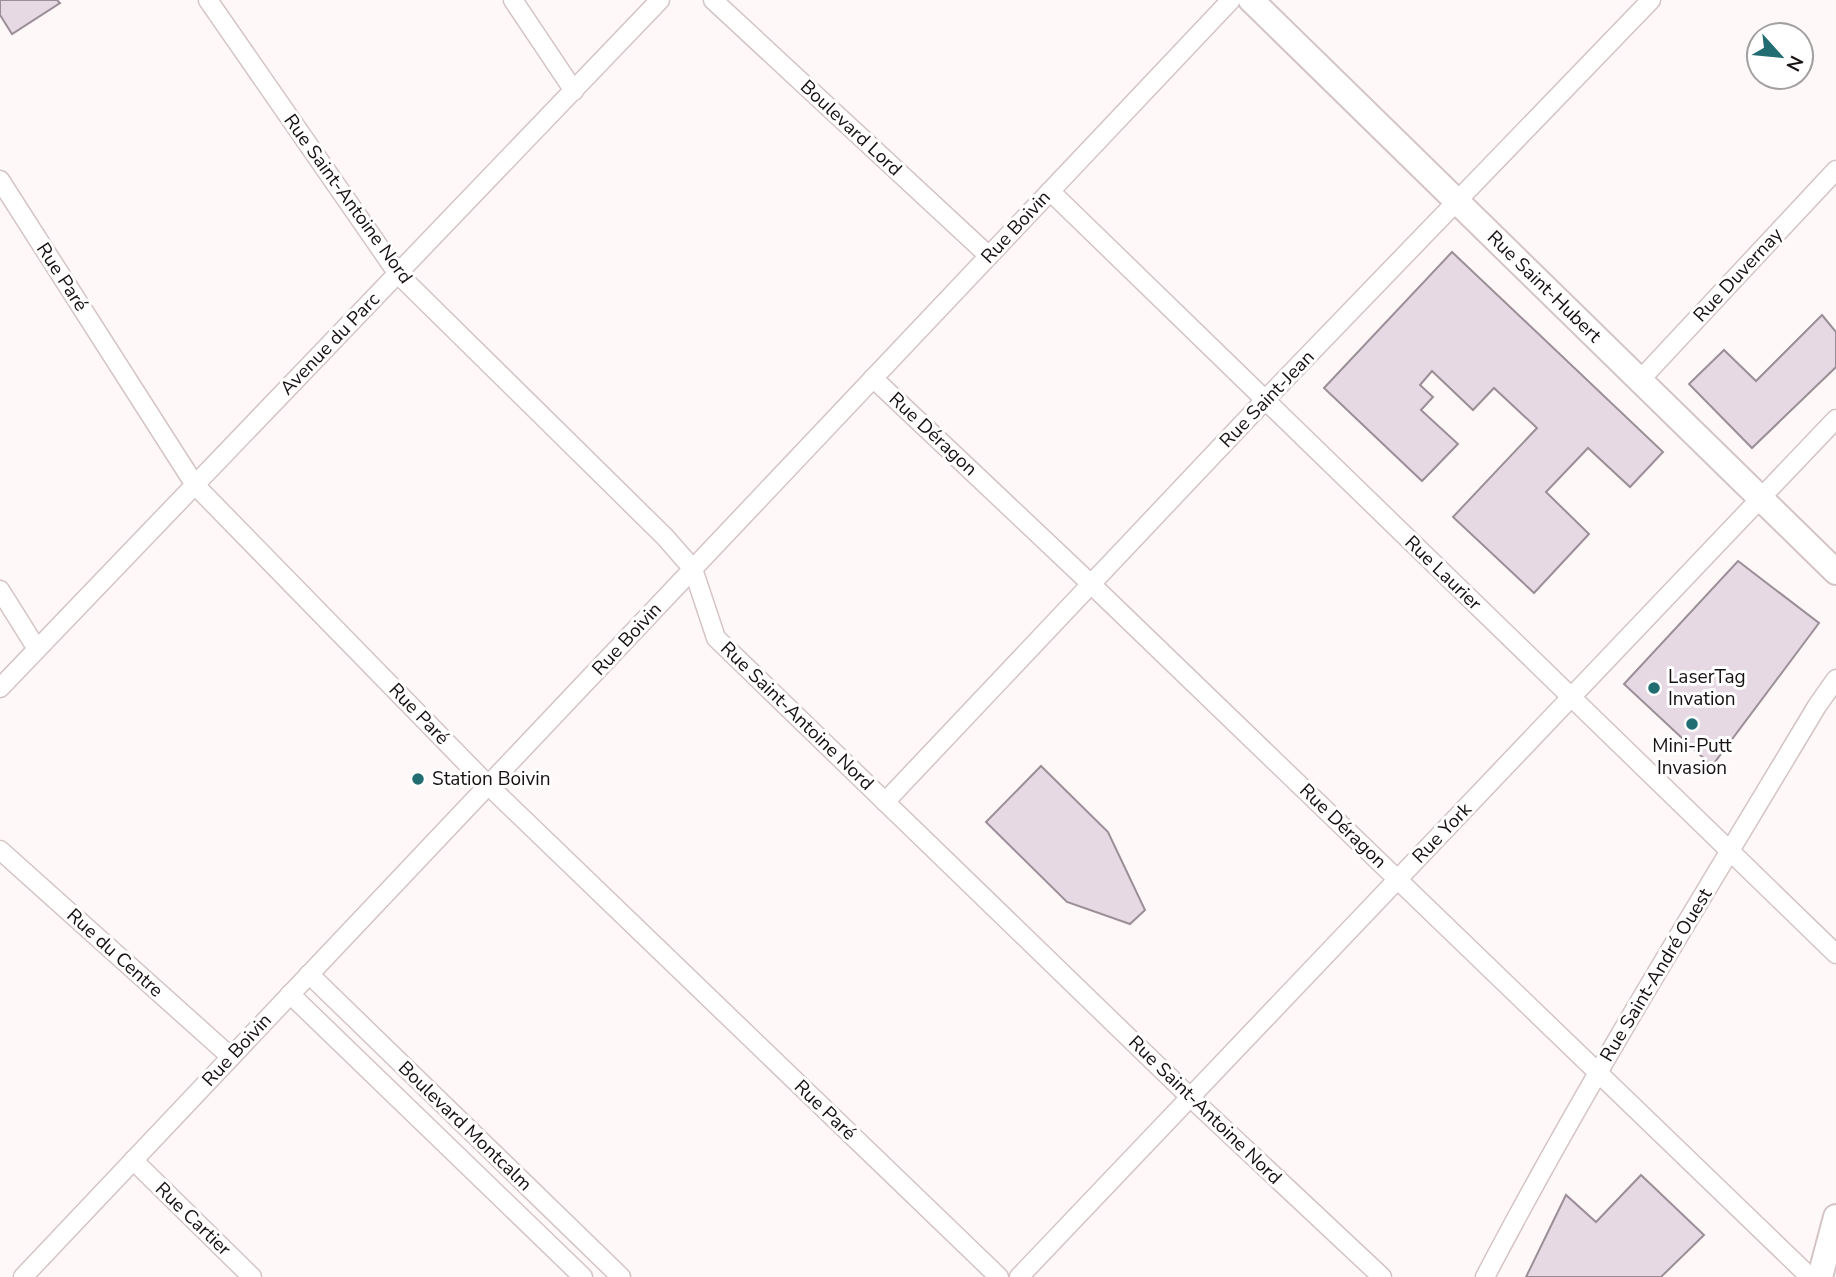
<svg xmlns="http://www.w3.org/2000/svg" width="1836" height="1277" font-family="'Nunito Sans',sans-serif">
  <rect width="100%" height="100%" fill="#fff8f8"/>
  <!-- building -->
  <g fill="#e7d9e3" stroke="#9b8e97" stroke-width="2">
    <path d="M0 0H57L60 3 12 34 0 15Z"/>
    <path d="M1452 252 1663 452 1630 487 1588 448 1546 492 1589 534 1534 593 1453 517 1537 428 1494 388 1473 410 1432 371 1420 385 1433 397 1421 410 1458 444 1422 481 1324 388Z"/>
    <path d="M1822 315 1836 332V367L1752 448 1689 384 1724 350 1756 381Z"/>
    <path d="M1738 561 1819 623 1712 766 1624 684Z"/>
    <path d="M1041 766 1108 832 1145 910 1130 924 1067 902 986 822Z"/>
    <path d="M1641 1175 1704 1235 1661 1277H1526L1566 1195 1596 1222Z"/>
  </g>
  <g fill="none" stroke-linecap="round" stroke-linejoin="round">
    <defs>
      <g id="street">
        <path d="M208 0 398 274 665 537 693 569 716 638 1190 1097 1382 1277"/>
        <path d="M513 0 574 91"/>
        <path d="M713 0 989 256"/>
        <path d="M0 180 195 485 488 785 999 1277"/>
        <path d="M1050 191 1836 954"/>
        <path d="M873 378 1091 584 1810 1277"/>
        <path d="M1640 380 1836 170"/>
        <path d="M0 590 37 649"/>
        <path d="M0 688 660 0"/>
        <path d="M885 802 1265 400 1651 0"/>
        <path d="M0 850 231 1057"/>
        <path d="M309 974 621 1277"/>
        <path d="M290 994 583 1277"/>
        <path d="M133 1160 252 1277"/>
        <path d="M23 1277 1231 0"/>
        <path d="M1019 1277 1836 419"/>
        <path d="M1485 1277C1587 1082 1704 895 1817 706L1836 679"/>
      </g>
      <g id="secondary">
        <path id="s1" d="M1251 0 1836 572"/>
        <path d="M1820 1277 1836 1217"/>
      </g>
    </defs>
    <!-- street casing -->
    <use href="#street" stroke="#d5c4c5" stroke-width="21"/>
    <!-- secondary casing -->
    <use href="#secondary" stroke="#d5c4c5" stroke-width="28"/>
    <!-- street -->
    <use href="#street" stroke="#fff" stroke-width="18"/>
    <!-- secondary -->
    <use href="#secondary" stroke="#fff" stroke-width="24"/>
  </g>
  <!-- markers -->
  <g fill="#216d71" stroke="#fff" stroke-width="2.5">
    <circle cx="1654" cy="688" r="7"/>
    <circle cx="1692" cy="724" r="7"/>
    <circle cx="418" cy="779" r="7"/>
  </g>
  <g text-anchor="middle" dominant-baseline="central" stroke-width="6" stroke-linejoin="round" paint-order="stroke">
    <!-- street labels -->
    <g font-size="19" fill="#171111" stroke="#fff">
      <text transform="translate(851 128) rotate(43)">Boulevard Lord</text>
      <text transform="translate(348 199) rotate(54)">Rue Saint-Antoine Nord</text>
      <text transform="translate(1016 227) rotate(-47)">Rue Boivin</text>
      <text transform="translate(1738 275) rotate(-47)">Rue Duvernay</text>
      <text transform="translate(62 277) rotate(57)">Rue Paré</text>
      <text stroke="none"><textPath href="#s1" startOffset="410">Rue Saint-Hubert</textPath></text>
      <text transform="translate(330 344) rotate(-46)">Avenue du Parc</text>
      <text transform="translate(1267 399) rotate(-46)">Rue Saint-Jean</text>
      <text transform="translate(933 434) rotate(43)">Rue Déragon</text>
      <text transform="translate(1443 573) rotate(44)">Rue Laurier</text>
      <text transform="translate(627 639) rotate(-47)">Rue Boivin</text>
      <text transform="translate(419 714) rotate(46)">Rue Paré</text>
      <text transform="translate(797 716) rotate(44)">Rue Saint-Antoine Nord</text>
      <text transform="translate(1343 826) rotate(44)">Rue Déragon</text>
      <text transform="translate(1442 833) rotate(-46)">Rue York</text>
      <text transform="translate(115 953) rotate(42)">Rue du Centre</text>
      <text transform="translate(1656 975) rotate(-59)">Rue Saint-André Ouest</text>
      <text transform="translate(237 1050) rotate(-47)">Rue Boivin</text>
      <text transform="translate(825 1110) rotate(44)">Rue Paré</text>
      <text transform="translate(1205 1110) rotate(44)">Rue Saint-Antoine Nord</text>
      <text transform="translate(465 1126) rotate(44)">Boulevard Montcalm</text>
      <text transform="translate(193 1219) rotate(44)">Rue Cartier</text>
    </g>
    <!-- poi labels -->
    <g font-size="19" fill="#171111" stroke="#fff" text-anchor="start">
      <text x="1668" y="677">LaserTag<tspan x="1668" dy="22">Invation</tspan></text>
      <text x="1692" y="746" text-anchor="middle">Mini-Putt<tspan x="1692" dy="22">Invasion</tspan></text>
      <text x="432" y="779">Station Boivin</text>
    </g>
  </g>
  <!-- north arrow -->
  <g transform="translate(1780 56) rotate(117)"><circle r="33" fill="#ffffff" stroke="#a2a0a0" stroke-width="2"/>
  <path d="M0-5L12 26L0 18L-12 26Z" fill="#216d71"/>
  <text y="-10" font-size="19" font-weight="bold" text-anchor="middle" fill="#171111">N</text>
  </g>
</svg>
